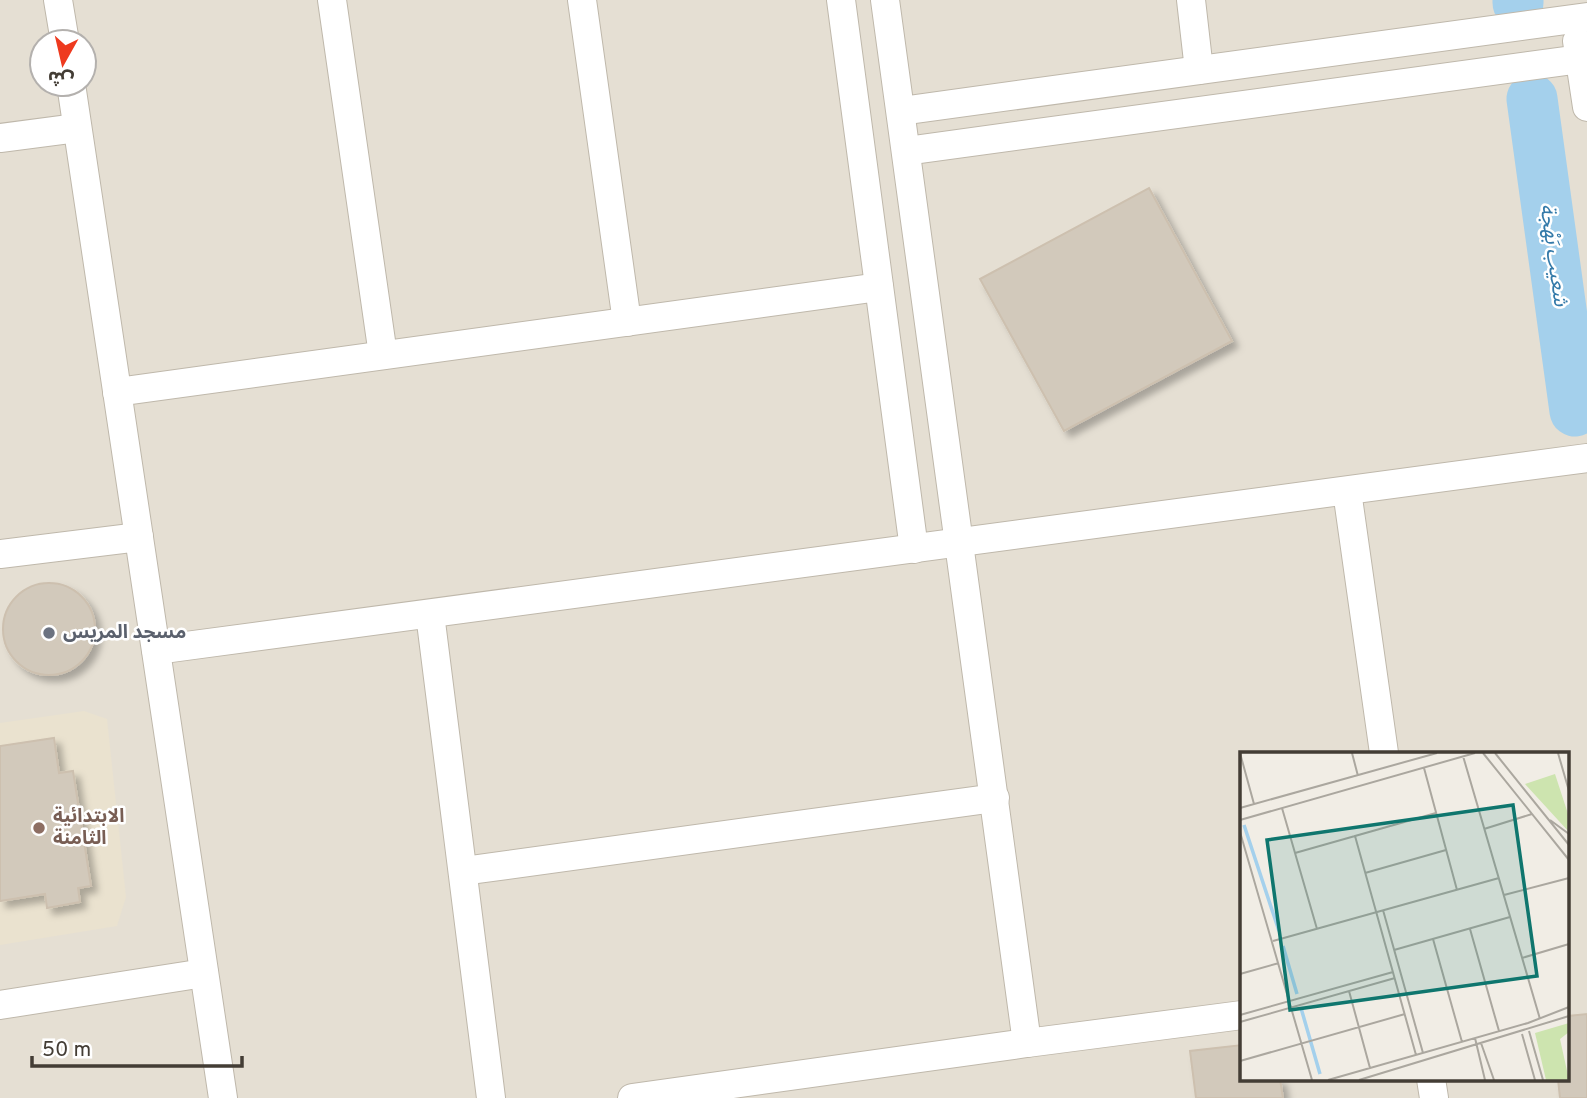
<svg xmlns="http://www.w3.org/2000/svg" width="1587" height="1098" font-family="Overpass,'Noto Sans Arabic',sans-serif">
  <defs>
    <filter id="shadow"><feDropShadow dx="6" dy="6" stdDeviation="3.5" flood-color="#0004"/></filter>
  </defs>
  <rect width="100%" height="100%" fill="#f1ede5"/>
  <!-- residential -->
  <path fill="#e5dfd3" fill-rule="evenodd" d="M0 0H1587V1098H0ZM42 42H84V84H42ZM1242 753H1568V1079H1242Z"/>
  <!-- education -->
  <path fill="#eae2cf" d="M84 711 107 719 126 897 117 926 0 945V723Z"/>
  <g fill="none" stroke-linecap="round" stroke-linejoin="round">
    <!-- river -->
    <g stroke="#a4d0ec" stroke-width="51">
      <path d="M1518 0V3"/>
      <path d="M1532 99 1575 411"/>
    </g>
  </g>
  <!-- building -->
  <g fill="#d2c9bb" stroke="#cdc0af" stroke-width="2" filter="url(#shadow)">
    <path d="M1149 188 1232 341 1064 431 980 279Z"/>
    <circle cx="49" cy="629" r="46"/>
    <path d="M54 738 59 773 73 771 91 886 78 888 80 902 47 908 45 894 0 901V746Z"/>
    <path d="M1587 1014V1098H1560L1558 1079H1568V1016Z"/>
    <path d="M1242 1045V1079H1280L1283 1098H1196L1190 1051Z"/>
  </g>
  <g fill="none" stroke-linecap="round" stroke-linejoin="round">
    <defs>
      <g id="minor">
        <path d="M58 0 65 42"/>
        <path d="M332 0 383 355"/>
        <path d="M582 0 627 322"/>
        <path d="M841 0 914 549"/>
        <path d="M1191 0 1199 70"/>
        <path d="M1577 41 1587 107"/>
        <path d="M71 84 223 1098"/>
        <path d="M901 111 1587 17"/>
        <path d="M0 138 77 128"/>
        <path d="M906 151 1587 58"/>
        <path d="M117 392 879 287"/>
        <path d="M1347 491 1384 753"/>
        <path d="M0 554 139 537"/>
        <path d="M430 614 491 1098"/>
        <path d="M156 650 1587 458"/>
        <path d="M463 871 995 798"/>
        <path d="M0 1005 204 973"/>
        <path d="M1027 1043 1242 1015"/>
        <path d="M1431 1079 1434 1098"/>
        <path d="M632 1098 1027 1043 885 0"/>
      </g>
    </defs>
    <!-- minor casing -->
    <use href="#minor" stroke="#bfb8ab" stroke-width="30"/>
    <!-- minor -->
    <use href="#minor" stroke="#fff" stroke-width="28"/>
  </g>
  <!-- markers -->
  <circle fill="#6b7280" stroke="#fff" stroke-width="2.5" cx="49" cy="633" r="7"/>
  <circle fill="#8d6e63" stroke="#fff" stroke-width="2.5" cx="39" cy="828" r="7"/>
  <g text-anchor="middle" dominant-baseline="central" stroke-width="5" stroke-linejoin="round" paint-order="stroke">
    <!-- worship labels -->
    <g font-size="19" font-weight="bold" fill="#5b616d" stroke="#fff" text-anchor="start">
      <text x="63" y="633">مسجد المريس</text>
    </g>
    <!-- education labels -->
    <g font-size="19" font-weight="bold" fill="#785e54" stroke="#fff" text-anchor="start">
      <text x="53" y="817">الابتدائية<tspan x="53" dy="22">الثامنة</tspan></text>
    </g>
    <!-- water labels -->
    <g font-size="21" font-style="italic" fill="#347aa9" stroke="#fff">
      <text transform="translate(1553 255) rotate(82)">شعيب بَهْجة</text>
    </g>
  </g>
  <!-- overview -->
  <g transform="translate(1240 752)">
    <rect width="329" height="329" fill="#f1ede5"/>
    <path d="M315 22 329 65V80L285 32ZM329 271V280L320 287 329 328H306L295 281Z" fill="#cde4af"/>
    <path fill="none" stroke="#a4d0ec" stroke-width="3.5" d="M4 73 39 179M43 194 57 242M61 256 80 322"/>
    <path fill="none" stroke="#aba79f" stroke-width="2" d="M0 1 14 52M112 1 118 24M243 1 329 108M255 1 329 93M318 1 329 39M223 4 300 267M184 16 217 138M0 56 197 1M42 56 77 177M0 68 235 1M310 68 329 82M244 77 292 62M0 80 72 328M55 101 115 84M125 121 206 98M264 143 329 126M143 158 183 301M230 177 259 279M193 187 222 290M33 189 259 126M154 198 270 165M282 206 329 192M0 222 39 211M109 239 130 316M0 263 153 220M0 270 155 226M289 279 303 328M282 282 295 328M235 286 245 328M241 291 254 328M176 303 115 84 196 61M0 309 165 262M88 328 288 271 329 255M119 328 329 264"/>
    <path fill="#0f766e" fill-opacity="0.15" stroke="#0f766e" stroke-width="3.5" d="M273 53 297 224 50 258 27 88Z"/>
    <rect width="329" height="329" fill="none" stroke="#433d35" stroke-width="3.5"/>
  </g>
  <!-- north arrow -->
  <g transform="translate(63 63) rotate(188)"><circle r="33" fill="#ffffff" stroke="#b4b1ae" stroke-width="2"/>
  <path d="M0-5L12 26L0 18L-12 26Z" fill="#ee3a1f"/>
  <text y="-10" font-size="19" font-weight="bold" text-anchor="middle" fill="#433d35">ش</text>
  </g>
  <!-- scale -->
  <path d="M32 1056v10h210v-10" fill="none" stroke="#433d35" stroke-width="3.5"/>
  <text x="42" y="1056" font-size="21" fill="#433d35" stroke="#ffffff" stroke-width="5" paint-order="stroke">50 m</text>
</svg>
